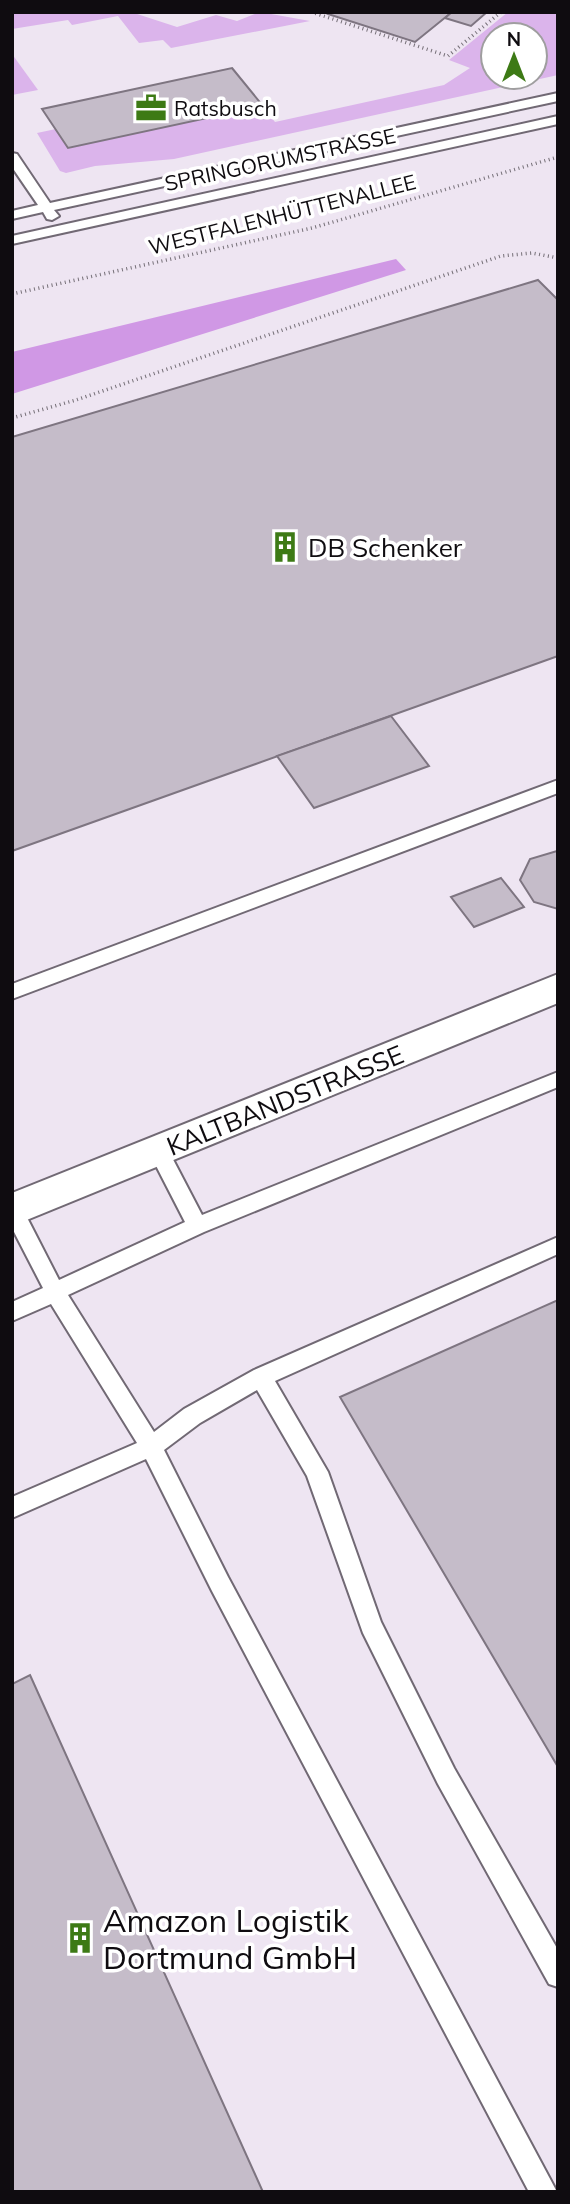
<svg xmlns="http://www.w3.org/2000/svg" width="570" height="2204" font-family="Mulish,sans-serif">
  <rect width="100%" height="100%" fill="#eee5f2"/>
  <!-- green -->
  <g fill="#dbb4eb" fill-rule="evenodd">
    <path d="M12 12H131L177 27 216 15 237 21 260 12 310 21 171 48 163 40 139 43 118 16 72 25 68 20 12 29Z"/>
    <path d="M508 12H558V75L174 159 95 166 66 173 60 171 37 133 56 129 69 148 262 106 275 122 444 85 470 68 449 60ZM493 35H535V77H493Z"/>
    <path d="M12 54 38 90 12 95Z"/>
  </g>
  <!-- water -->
  <path fill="#d098e5" d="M396 259 406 270 12 394V352Z"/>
  <!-- building -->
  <g fill="#c5bcc9" stroke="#7e7581" stroke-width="2">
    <path d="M330 12H452L415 42 328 14Z"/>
    <path d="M452 12H487L471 26 445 18Z"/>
    <path d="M232 68 263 106 68 148 42 109Z"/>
    <path d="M538 280 558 300V656L12 851V437Z"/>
    <path d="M391 716 429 766 314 808 277 756Z"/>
    <path d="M557 851H558V909L534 902 520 880 530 859Z"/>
    <path d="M501 878 524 907 474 927 451 897Z"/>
    <path d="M558 1300V1767L340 1397Z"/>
    <path d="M30 1675 263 2192H12V1684Z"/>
  </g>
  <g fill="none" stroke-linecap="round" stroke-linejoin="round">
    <defs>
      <g id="lane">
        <path d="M558 93V101L54 210 59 216 52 220 47 219 43 212 12 219V211L38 205 12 167V153L17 154 50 203Z"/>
        <path d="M558 116V124L12 244V236Z"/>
        <path d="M558 780V793L12 999V984Z"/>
        <path d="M558 1072V1087L204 1232 68 1295 154 1432 184 1409 254 1370 558 1237V1254L275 1381 328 1472 381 1622 454 1768 558 1950V1987L549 1984 438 1784 363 1633 307 1476 257 1390 200 1423 164 1450 228 1577 557 2192H529L212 1591 146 1459 12 1518V1497L137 1443 51 1304 12 1321V1302L43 1288 12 1228V1200L19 1202 59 1280 185 1222 149 1152 152 1146 159 1144 166 1146 202 1215Z"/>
      </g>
      <path id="street" d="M558 974V1003L12 1226V1193Z"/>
    </defs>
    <!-- lane casing -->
    <use href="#lane" stroke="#716974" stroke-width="4"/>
    <!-- street casing -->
    <use href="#street" stroke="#716974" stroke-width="4"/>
    <!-- path -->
    <g stroke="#756f77" stroke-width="3.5" stroke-dasharray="1 3.5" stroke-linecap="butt">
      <path d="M311 12 448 56 501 12"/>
      <path d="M12 294 312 228 558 157"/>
      <path d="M12 418 76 400 501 256 532 253 558 258"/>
    </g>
    <!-- lane -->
    <use href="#lane" fill="#fff" fill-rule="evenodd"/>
    <!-- street -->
    <use href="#street" fill="#fff" fill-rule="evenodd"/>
  </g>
  <!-- icons -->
  <defs>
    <symbol id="office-bare" viewBox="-9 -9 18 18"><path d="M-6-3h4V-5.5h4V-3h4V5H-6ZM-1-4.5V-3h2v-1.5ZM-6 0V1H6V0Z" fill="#3d7a15" stroke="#fff" stroke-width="2.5" paint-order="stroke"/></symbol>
    <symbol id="building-bare" viewBox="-9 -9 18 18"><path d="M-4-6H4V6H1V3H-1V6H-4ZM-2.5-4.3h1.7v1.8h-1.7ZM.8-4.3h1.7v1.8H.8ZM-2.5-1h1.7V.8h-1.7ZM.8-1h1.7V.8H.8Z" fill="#3d7a15" stroke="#fff" stroke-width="2.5" paint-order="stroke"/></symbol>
  </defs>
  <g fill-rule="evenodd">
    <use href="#office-bare" x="129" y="86" width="44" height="44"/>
    <use href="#building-bare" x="263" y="525" width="44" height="44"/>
    <use href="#building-bare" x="58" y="1916" width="44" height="44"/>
  </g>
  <g text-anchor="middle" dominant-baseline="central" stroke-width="7" stroke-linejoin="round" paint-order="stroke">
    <!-- far-poi labels -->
    <g font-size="21" fill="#0f0c10" stroke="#fff" text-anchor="start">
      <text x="174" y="108">Ratsbusch</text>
    </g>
    <!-- far-street labels -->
    <g font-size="21" fill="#0f0c10" stroke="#fff">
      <text transform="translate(280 159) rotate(-12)">SPRINGORUMSTRASSE</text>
      <text transform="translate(282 214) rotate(-14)">WESTFALENHÜTTENALLEE</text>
    </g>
    <!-- poi labels -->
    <g font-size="26" fill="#0f0c10" stroke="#fff" text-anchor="start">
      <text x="308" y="547">DB Schenker</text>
    </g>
    <!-- street labels -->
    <g font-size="26" fill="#0f0c10" stroke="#fff">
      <text transform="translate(285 1100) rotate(-22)">KALTBANDSTRASSE</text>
    </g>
    <!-- near-poi labels -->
    <g font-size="32" fill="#0f0c10" stroke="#fff" text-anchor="start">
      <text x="103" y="1920">Amazon Logistik<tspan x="103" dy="37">Dortmund GmbH</tspan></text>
    </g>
  </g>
  <!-- border -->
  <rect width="570" height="2204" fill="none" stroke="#0f0c10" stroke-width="28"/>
  <!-- north arrow -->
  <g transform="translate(514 56)"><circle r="33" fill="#ffffff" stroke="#9f9e9f" stroke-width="2"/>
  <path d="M0-5L12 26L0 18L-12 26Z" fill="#3d7a15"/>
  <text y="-10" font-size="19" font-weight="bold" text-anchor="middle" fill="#0f0c10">N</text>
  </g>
</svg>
